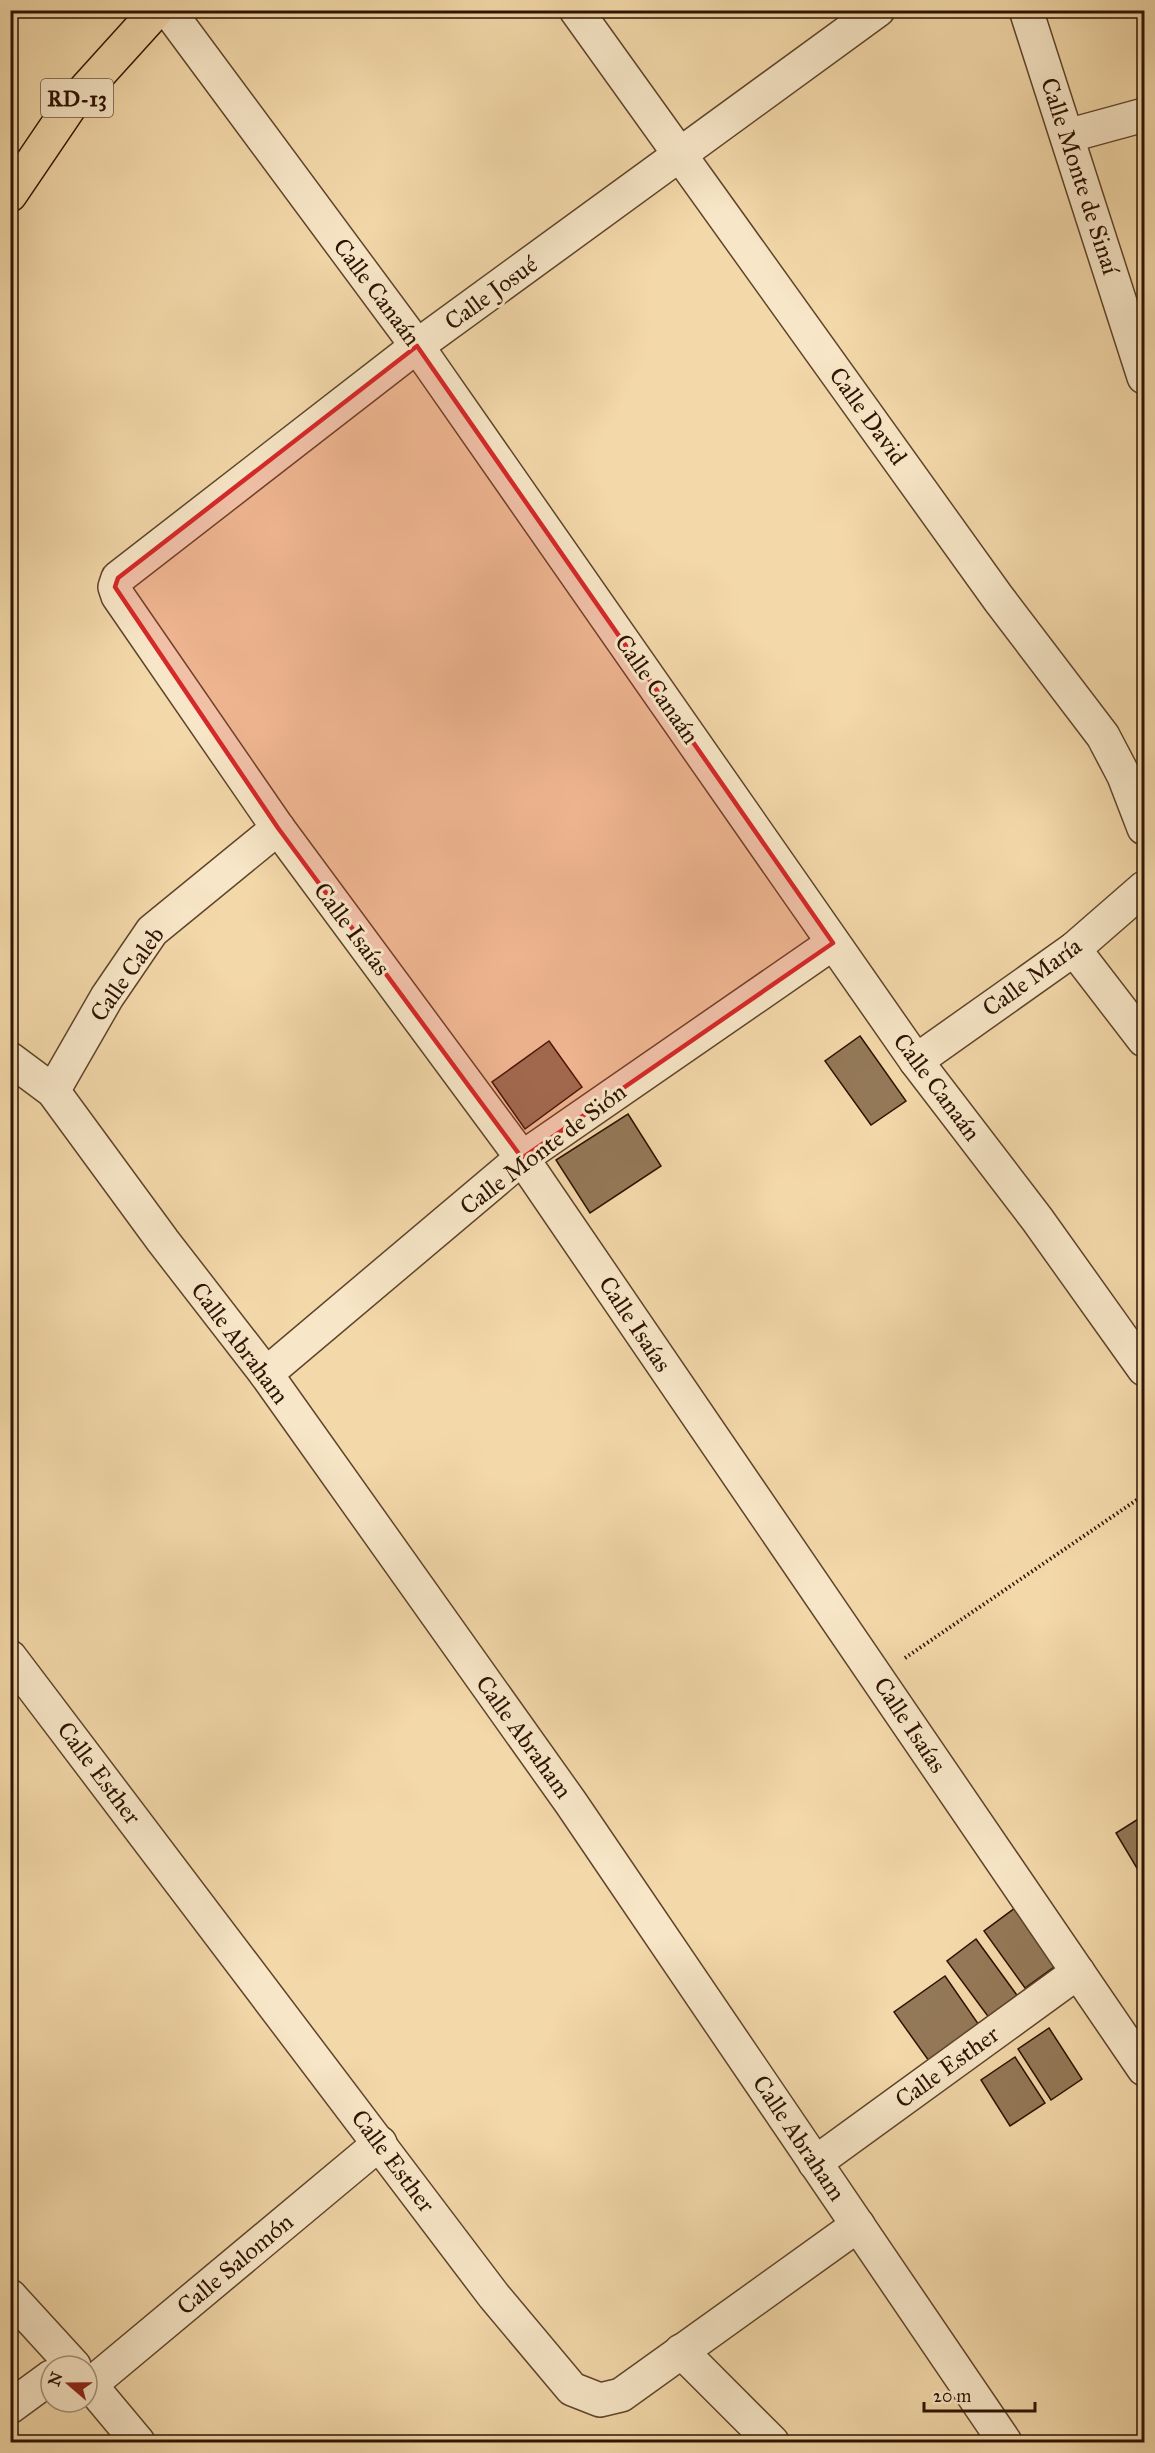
<svg xmlns="http://www.w3.org/2000/svg" width="1155" height="2453" font-family="'IM FELL Great Primer',serif">
  <rect width="100%" height="100%" fill="#f3d8a9"/>
  <filter id="stains"><feTurbulence type="fractalNoise" baseFrequency=".00333" numOctaves="4"/><feColorMatrix values="0 0 0 0 .2 0 0 0 0 .09 0 0 0 0 .02 0 0 0 .5 -.17"/></filter>
  <radialGradient id="worn" r=".72"><stop offset=".6" stop-color="#630" stop-opacity="0"/><stop offset="1" stop-color="#630" stop-opacity=".3"/></radialGradient>
  <!-- building -->
  <g fill="#947958" stroke="#2e1301" stroke-width="1.5">
    <path d="M860 1036 906 1101 871 1125 825 1061Z"/>
    <path d="M549 1041 582 1087 525 1129 492 1082Z"/>
    <path d="M628 1114 661 1166 590 1213 556 1160Z"/>
    <path d="M1143 1816 1144 1820V1880L1116 1833Z"/>
    <path d="M1023 1902 1065 1959 1025 1988 984 1931Z"/>
    <path d="M976 1939 1019 1998 990 2019 947 1961Z"/>
    <path d="M945 1976 979 2025 929 2061 894 2012Z"/>
    <path d="M1049 2028 1082 2079 1051 2100 1018 2049Z"/>
    <path d="M1015 2057 1045 2103 1010 2126 981 2080Z"/>
  </g>
  <g fill="none" stroke-linecap="round" stroke-linejoin="round">
    <defs>
      <g id="minor">
        <path d="M168 10 417 346 916 1061 1037 1219 1144 1369"/>
        <path d="M576 10 998 598 1103 736 1124 776 1144 828"/>
        <path d="M878 10 417 346 118 578 115 587 118 596 278 828 522 1158 1144 2069"/>
        <path d="M1026 10 1144 377"/>
        <path d="M1067 136 1144 115"/>
        <path d="M1074 949 1144 1040"/>
        <path d="M10 1059 53 1091 163 1241 266 1374 571 1803 1005 2442"/>
        <path d="M916 1061 1074 949 1144 888"/>
        <path d="M53 1091 107 997 152 931 278 828"/>
        <path d="M266 1374 522 1158 833 943"/>
        <path d="M10 1657 494 2296 572 2389 600 2400 621 2395 858 2225"/>
        <path d="M815 2163 1078 1972"/>
        <path d="M10 2296 74 2366"/>
        <path d="M681 2351 772 2442"/>
        <path d="M87 2381 138 2442"/>
        <path d="M90 2385 380 2143"/>
        <path d="M10 2407 51 2377"/>
      </g>
      <path id="major" d="M10 195 71 105 157 10"/>
    </defs>
    <!-- minor casing -->
    <use href="#minor" stroke="#5f442b" stroke-width="36"/>
    <!-- major casing -->
    <use href="#major" stroke="#2e1301" stroke-width="36"/>
    <!-- path -->
    <path stroke="#2e1301" stroke-width="4" stroke-dasharray="1.5 3" stroke-linecap="butt" d="M905 1658 1144 1495"/>
    <!-- minor -->
    <use href="#minor" stroke="#f7e6c7" stroke-width="33"/>
    <!-- major -->
    <use href="#major" stroke="#f3d8a9" stroke-width="33"/>
  </g>
  <!-- marked area -->
  <path fill="#d62828" fill-opacity="0.2" stroke="#d62828" stroke-width="4.5" stroke-linejoin="round" d="M417 346 833 943 522 1158 278 828 115 587 118 578Z"/>
  <g text-anchor="middle" dominant-baseline="central" stroke-width="6" stroke-linejoin="round" paint-order="stroke">
    <!-- shield labels -->
    <rect fill="#f7e6c7" stroke="#6a523c" stroke-width="1.5" x="41" y="79" width="72" height="38" rx="4.5"/>
    <g font-size="22" font-weight="bold" fill="#2e1301">
      <text x="77" y="98">RD-13</text>
    </g>
    <!-- street labels -->
    <g font-size="24" fill="#2e1301" stroke="#f7e6c7">
      <text transform="translate(1080 176) rotate(72)">Calle Monte de Sinaí</text>
      <text transform="translate(377 292) rotate(53)">Calle Canaán</text>
      <text transform="translate(491 293) rotate(-36)">Calle Josué</text>
      <text transform="translate(868 416) rotate(54)">Calle David</text>
      <text transform="translate(657 689) rotate(55)">Calle Canaán</text>
      <text transform="translate(352 929) rotate(53)">Calle Isaías</text>
      <text transform="translate(127 974) rotate(-55)">Calle Caleb</text>
      <text transform="translate(1032 977) rotate(-36)">Calle María</text>
      <text transform="translate(937 1087) rotate(53)">Calle Canaán</text>
      <text transform="translate(543 1149) rotate(-37)">Calle Monte de Sión</text>
      <text transform="translate(635 1324) rotate(56)">Calle Isaías</text>
      <text transform="translate(240 1343) rotate(53)">Calle Abraham</text>
      <text transform="translate(910 1725) rotate(56)">Calle Isaías</text>
      <text transform="translate(524 1737) rotate(54)">Calle Abraham</text>
      <text transform="translate(99 1773) rotate(53)">Calle Esther</text>
      <text transform="translate(947 2067) rotate(-36)">Calle Esther</text>
      <text transform="translate(799 2138) rotate(56)">Calle Abraham</text>
      <text transform="translate(393 2161) rotate(53)">Calle Esther</text>
      <text transform="translate(235 2264) rotate(-40)">Calle Salomón</text>
    </g>
  </g>
  <!-- margin -->
  <rect width="1155" height="2453" fill="none" stroke="#f3d8a9" stroke-width="36"/>
  <rect x="12" y="12" width="1131" height="2429" fill="none" stroke="#2e1301" stroke-width="3"/>
  <rect x="18" y="18" width="1119" height="2417" fill="none" stroke="#2e1301" stroke-width="1.5"/>
  <!-- north arrow -->
  <g transform="translate(69 2384) rotate(290)"><circle r="28" fill="#f7e6c7" stroke="#a79278" stroke-width="1.5"/>
  <path d="M0-4.5L10 22L0 15L-10 22Z" fill="#8f2418"/>
  <text y="-9" font-size="16" font-weight="bold" text-anchor="middle" fill="#2e1301">N</text>
  </g>
  <!-- scale -->
  <path d="M924 2402v9h111v-9" fill="none" stroke="#2e1301" stroke-width="3"/>
  <text x="933" y="2402" font-size="18" fill="#2e1301" stroke="#f7e6c7" stroke-width="4.5" paint-order="stroke">20 m</text>
  <rect width="100%" height="100%" filter="url(#stains)"/>
  <rect width="100%" height="100%" fill="url(#worn)"/>
</svg>
